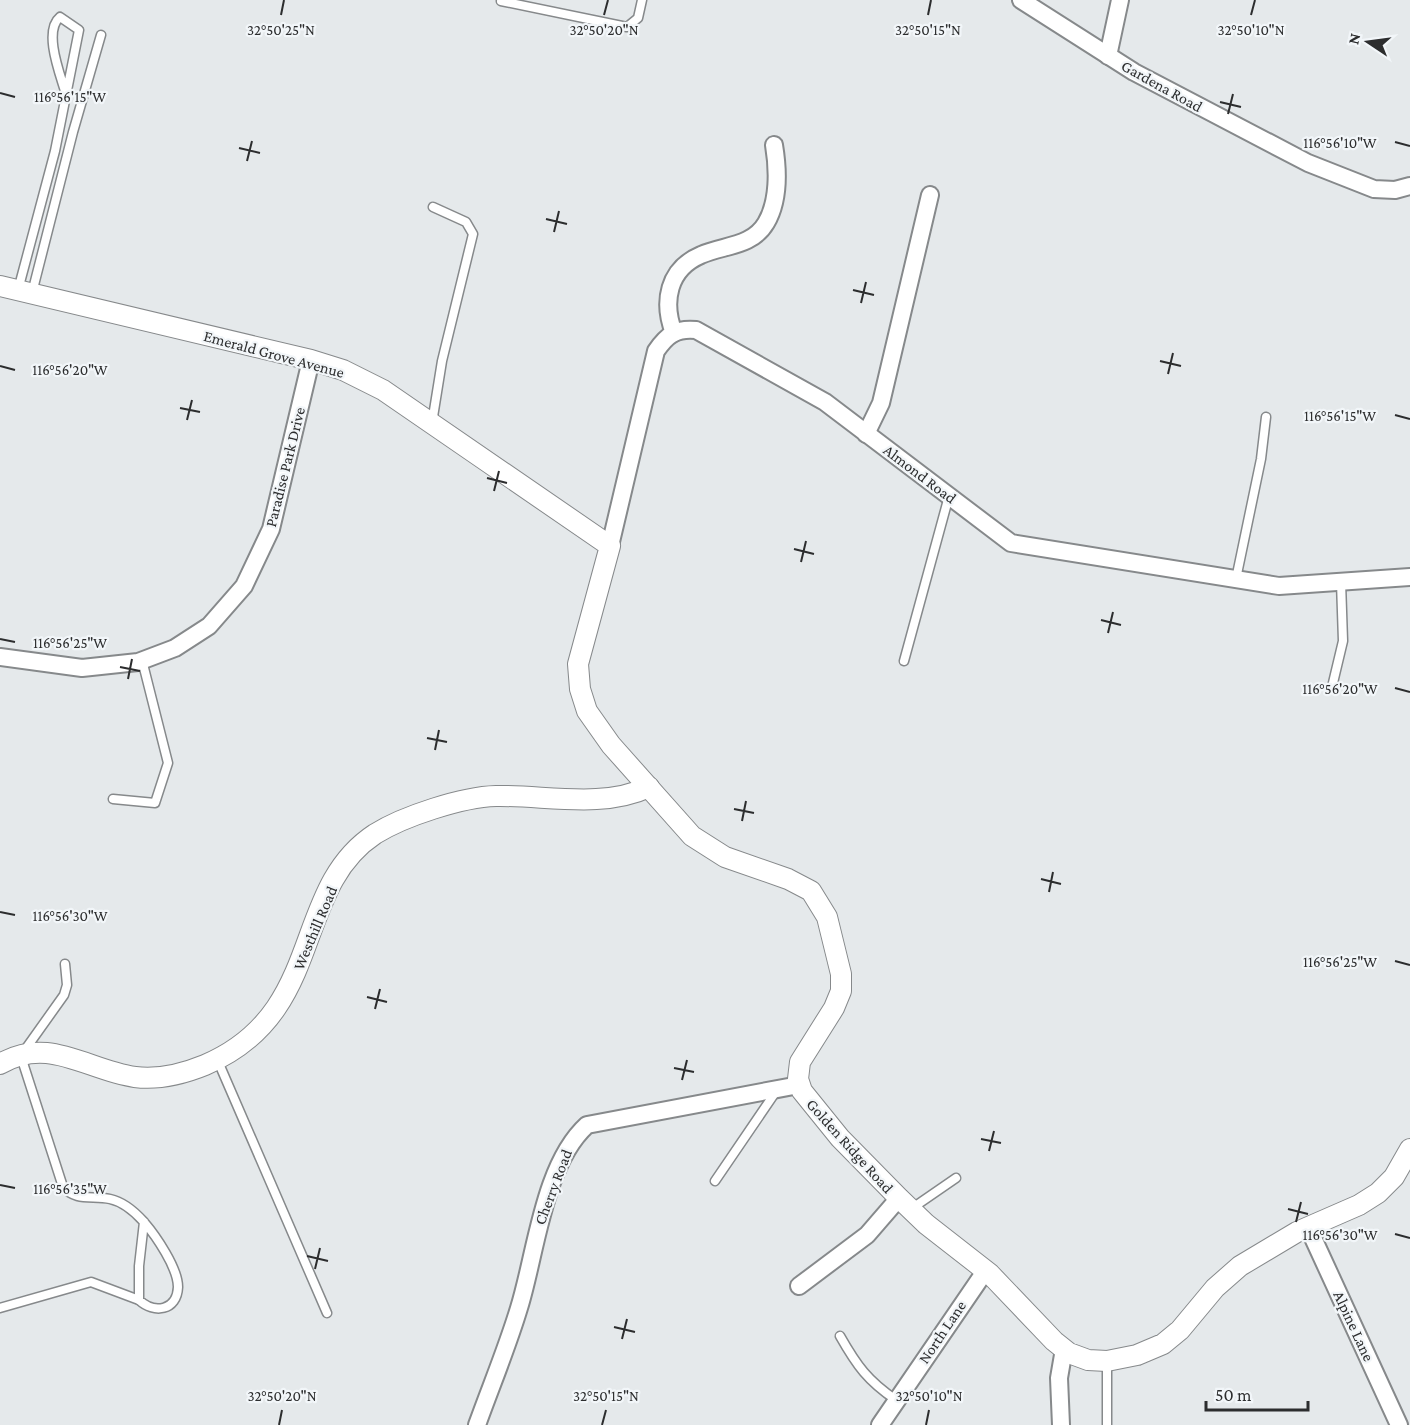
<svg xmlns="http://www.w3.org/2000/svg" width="1410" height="1425" font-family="'Crimson Pro',serif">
  <rect width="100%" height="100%" fill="#e5e9eb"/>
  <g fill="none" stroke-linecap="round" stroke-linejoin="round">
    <defs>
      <g id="service">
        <path d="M501 1 627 27 638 18 642 0"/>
        <path d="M18 290 55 151 79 30 60 17C43 31 60 74 65 91"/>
        <path d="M32 293 73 132 101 35"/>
        <path d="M432 423 442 361 473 234 466 222 433 207"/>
        <path d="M1236 579 1261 459 1266 417"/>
        <path d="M904 661 949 496"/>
        <path d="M1332 687 1343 641 1341 582"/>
        <path d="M113 799 155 803 168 763 142 660"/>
        <path d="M65 964 67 985 64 995 22 1054 24 1066 63 1187C76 1202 93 1195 110 1199 124 1202 135 1212 144 1222 156 1236 178 1268 178 1287 177 1311 154 1314 139 1300V1266L144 1222"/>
        <path d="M217 1059 327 1313"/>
        <path d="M715 1181 777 1090"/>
        <path d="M911 1209 956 1178"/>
        <path d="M0 1308 91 1282 139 1300"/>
        <path d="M840 1336C857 1366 868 1381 896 1400"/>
        <path d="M1107 1361V1425"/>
      </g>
      <g id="minor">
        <path d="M1021 0 1134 72 1308 163 1374 189 1395 190 1410 186"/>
        <path d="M1108 56 1120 0"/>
        <path d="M674 333C662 302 668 269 701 255 723 245 752 247 766 223 779 201 778 169 774 145"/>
        <path d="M866 434 881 403 930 195"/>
        <path d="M610 546 656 351C667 335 676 328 696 330L825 402 1011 543 1279 586 1410 577"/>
        <path d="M0 657 82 668 138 662 175 648 209 626 244 586 271 529 311 360"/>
        <path d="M1308 1227 1399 1425"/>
        <path d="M799 1286 867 1235 899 1198"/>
        <path d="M477 1425C491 1386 507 1348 519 1308 536 1254 543 1165 587 1125L799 1085"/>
        <path d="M880 1425 986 1270"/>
        <path d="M1061 1425 1059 1378 1064 1349"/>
      </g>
      <g id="tertiary">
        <path d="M0 286 311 360 343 370 383 390 610 546 578 664 580 689 587 711 611 745 692 836 725 857 788 879 811 891 827 917 841 974V991L834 1008 800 1062 798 1079 802 1091 840 1138 899 1198 926 1224 990 1274 1054 1341 1069 1353 1088 1360 1107 1361 1137 1355 1163 1344 1180 1330 1215 1288 1240 1266 1297 1232 1359 1205 1378 1193 1394 1177 1410 1149"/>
        <path d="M0 1064C49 1035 86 1070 135 1077 159 1080 183 1074 205 1065 327 1013 290 890 375 834 404 816 462 797 496 796 546 795 602 809 649 787"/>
      </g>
    </defs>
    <!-- service casing -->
    <use href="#service" stroke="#86898b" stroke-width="11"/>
    <!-- minor casing -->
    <use href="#minor" stroke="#86898b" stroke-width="20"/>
    <!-- tertiary casing -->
    <use href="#tertiary" stroke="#86898b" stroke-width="22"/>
    <!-- service -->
    <use href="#service" stroke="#fff" stroke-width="8"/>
    <!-- minor -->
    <use href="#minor" stroke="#fff" stroke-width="16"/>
    <!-- tertiary -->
    <use href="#tertiary" stroke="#fff" stroke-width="20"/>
  </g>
  <!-- ticks -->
  <path fill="none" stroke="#2c2d2e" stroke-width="2" d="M281 15 284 0M604 15 608 0M928 15 931 0M1251 15 1255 0M0 93 15 97M1220 102 1241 107M1228 114 1233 94M1395 142 1410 146M239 148 260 153M247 161 252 141M546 219 567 224M554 232 559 211M853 290 874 295M861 303 866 282M1160 361 1181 366M0 366 15 370M1168 374 1173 353M180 408 200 412M1395 415 1410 419M187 420 192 400M487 478 507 483M494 491 499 471M794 549 814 554M801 562 806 541M1101 620 1121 625M1108 633 1113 612M0 639 15 642M120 667 140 671M128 679 132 659M1395 688 1410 692M427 738 447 742M435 750 439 730M734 809 754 813M742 821 746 801M1041 879 1061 884M1049 892 1053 872M0 912 15 915M1395 961 1410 965M367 997 387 1002M375 1009 380 989M674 1068 694 1072M682 1080 687 1060M981 1139 1001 1143M989 1151 994 1131M0 1185 15 1188M1288 1209 1308 1214M1296 1222 1301 1202M1395 1234 1410 1238M307 1256 328 1261M315 1269 320 1248M614 1327 635 1332M622 1339 627 1319M279 1425 282 1410M602 1425 606 1410M926 1425 929 1410"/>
  <g text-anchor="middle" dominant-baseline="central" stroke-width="4.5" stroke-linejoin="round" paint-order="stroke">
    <!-- street labels -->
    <g font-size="16" fill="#2c2d2e" stroke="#f2f6f9">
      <text transform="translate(1162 86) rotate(29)">Gardena Road</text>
      <text transform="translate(274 354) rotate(15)">Emerald Grove Avenue</text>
      <text transform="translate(285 467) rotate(-76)">Paradise Park Drive</text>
      <text transform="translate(920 474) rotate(37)">Almond Road</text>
      <text transform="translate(315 928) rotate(-67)">Westhill Road</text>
      <text transform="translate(850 1146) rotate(48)">Golden Ridge Road</text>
      <text transform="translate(553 1187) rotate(-69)">Cherry Road</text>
      <text transform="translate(1354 1326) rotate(65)">Alpine Lane</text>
      <text transform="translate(942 1332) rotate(-56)">North Lane</text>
    </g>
  </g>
  <g font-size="15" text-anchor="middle" fill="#2c2d2e" stroke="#f2f6f9" stroke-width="4.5" stroke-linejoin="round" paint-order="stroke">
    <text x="281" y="35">32°50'25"N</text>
    <text x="604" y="35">32°50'20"N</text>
    <text x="928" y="35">32°50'15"N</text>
    <text x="1251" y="35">32°50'10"N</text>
    <text x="70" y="102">116°56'15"W</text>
    <text x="1340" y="148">116°56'10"W</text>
    <text x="70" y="375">116°56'20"W</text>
    <text x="1340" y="421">116°56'15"W</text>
    <text x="70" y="648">116°56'25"W</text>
    <text x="1340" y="694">116°56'20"W</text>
    <text x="70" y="921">116°56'30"W</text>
    <text x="1340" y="967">116°56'25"W</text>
    <text x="70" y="1194">116°56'35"W</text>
    <text x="1340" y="1240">116°56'30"W</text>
    <text x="282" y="1401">32°50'20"N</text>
    <text x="606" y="1401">32°50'15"N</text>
    <text x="929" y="1401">32°50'10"N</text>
  </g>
  <!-- north arrow -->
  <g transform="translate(1368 42) rotate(283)" stroke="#f2f6f9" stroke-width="4.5" paint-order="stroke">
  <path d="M0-4.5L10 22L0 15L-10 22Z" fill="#2c2d2e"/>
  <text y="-9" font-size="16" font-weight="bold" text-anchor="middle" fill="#2c2d2e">N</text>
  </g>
  <!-- scale -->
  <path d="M1206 1401v9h102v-9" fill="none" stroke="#2c2d2e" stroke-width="3"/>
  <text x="1215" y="1401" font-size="18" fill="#2c2d2e" stroke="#f2f6f9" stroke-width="4.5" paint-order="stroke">50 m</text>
</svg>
